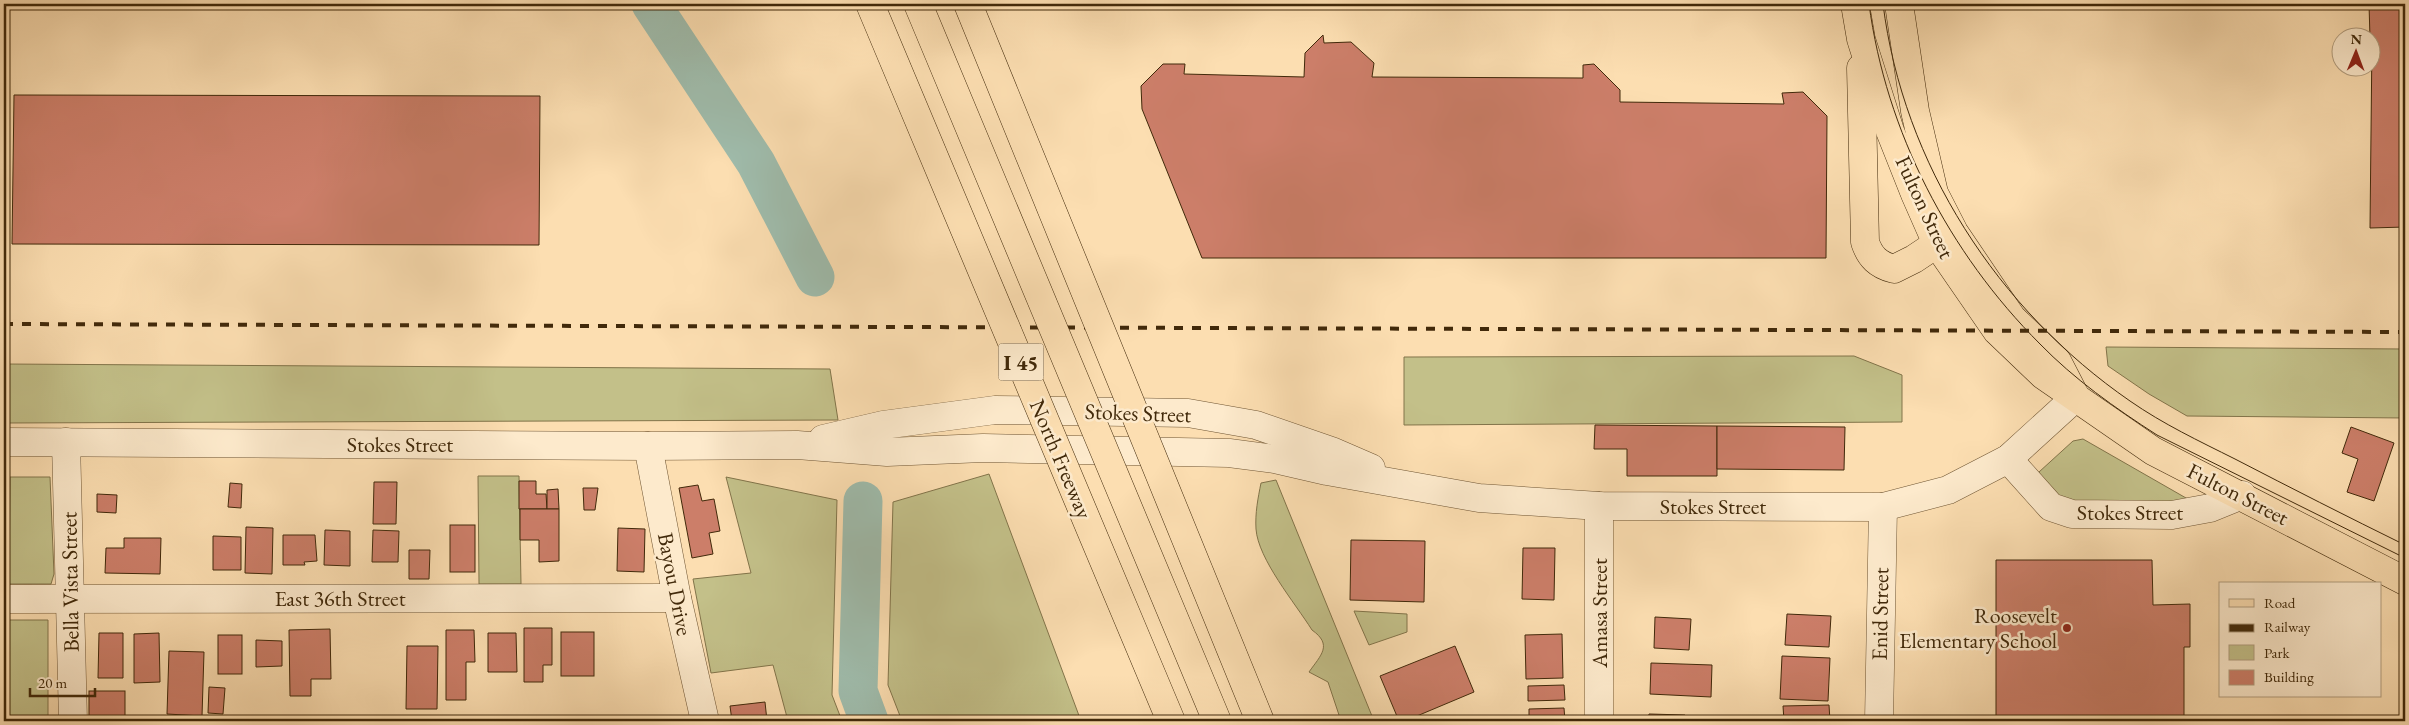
<svg xmlns="http://www.w3.org/2000/svg" width="2409" height="725" font-family="'EB Garamond',serif">
  <rect width="100%" height="100%" fill="#fcdeb1"/>
  <filter id="stains"><feTurbulence type="fractalNoise" baseFrequency=".004" numOctaves="4"/><feColorMatrix values="0 0 0 0 .2 0 0 0 0 .09 0 0 0 0 .02 0 0 0 .5 -.17"/></filter>
  <radialGradient id="worn" r=".72"><stop offset=".6" stop-color="#630" stop-opacity="0"/><stop offset="1" stop-color="#630" stop-opacity=".3"/></radialGradient>
  <!-- green -->
  <g fill="#c3c089" stroke="#82744a">
    <path d="M2106 347 2405 349V418L2187 416 2149 394 2108 366Z"/>
    <path d="M1854 356 1902 375V422L1404 425V357Z"/>
    <path d="M4 364 830 369 838 420 4 423Z"/>
    <path d="M2083 439 2193 502 2172 506 2062 500 2039 477V472L2073 441Z"/>
    <path d="M989 474 1081 721H902L888 685 893 502Z"/>
    <path d="M478 476H519L521 584H479Z"/>
    <path d="M10 477H50L54 574 51 584H9Z"/>
    <path d="M726 477 837 500 832 695 842 721H788L773 665 711 673 693 579 751 573Z"/>
    <path d="M1276 480 1374 721H1341L1328 682 1309 672C1321 655 1333 645 1312 630 1295 603 1258 559 1256 529 1255 513 1258 498 1261 483Z"/>
    <path d="M1354 611 1407 614V632L1369 645Z"/>
    <path d="M9 620H48V720L4 721 9 720Z"/>
    <path d="M599 717V721H520V718Z"/>
  </g>
  <g fill="none" stroke-linecap="round" stroke-linejoin="round">
    <!-- river -->
    <g stroke="#9fbcac" stroke-width="39">
      <path d="M651 4 756 163 815 277"/>
      <path d="M863 501 858 691 869 721"/>
    </g>
  </g>
  <!-- building -->
  <g fill="#cc7e69" stroke="#41290a">
    <path d="M2369 4H2405V227L2370 228 2372 38H2370Z"/>
    <path d="M1323 35 1324 43 1351 42 1374 63 1372 77 1583 78V65L1594 64 1620 90V102L1784 104 1782 93 1803 92 1827 116 1826 258H1202L1142 109 1141 86 1163 64H1185L1184 74 1304 77 1305 53Z"/>
    <path d="M14 95 540 96 539 245 12 244Z"/>
    <path d="M1595 425 1717 426V476H1627V449H1594Z"/>
    <path d="M1717 426 1845 427 1844 470 1717 469Z"/>
    <path d="M2351 427 2394 443 2374 501 2347 492 2358 459 2342 453Z"/>
    <path d="M519 481H536V494H546L547 509H519Z"/>
    <path d="M374 482H397L396 524H373Z"/>
    <path d="M230 483 242 484 241 508 228 507Z"/>
    <path d="M698 485 702 501 714 499 720 531 709 533 713 554 692 558 679 488Z"/>
    <path d="M583 488H598L595 510H584Z"/>
    <path d="M558 489 559 509H547V490Z"/>
    <path d="M97 494 117 495 116 513 97 512Z"/>
    <path d="M520 509H559V561L539 562V540H520Z"/>
    <rect x="450" y="525" width="25" height="47"/>
    <path d="M246 527 273 528 272 574 245 573Z"/>
    <path d="M618 528 645 529 644 572 617 571Z"/>
    <path d="M325 530 350 531V566L324 565Z"/>
    <path d="M373 530 399 531 398 562H372Z"/>
    <path d="M283 535H315L317 561 304 562 305 565H283Z"/>
    <path d="M213 536 241 537V570H213Z"/>
    <path d="M124 538H161L160 574 105 573 106 548H124Z"/>
    <path d="M1351 540 1425 541 1424 602 1350 600Z"/>
    <path d="M1523 548H1555L1554 600 1522 599Z"/>
    <path d="M409 550H430L429 579H409Z"/>
    <path d="M1996 560H2152L2153 605 2190 604V647H2184V721H1991V716L1996 717Z"/>
    <path d="M1787 614 1831 616 1829 647 1785 645Z"/>
    <path d="M1655 617 1691 619 1689 650 1654 648Z"/>
    <path d="M524 628H552V665H543V682H524Z"/>
    <path d="M330 629 331 679H311V696H290L289 630Z"/>
    <path d="M446 630H474L475 662H466V700H446Z"/>
    <rect x="561" y="632" width="33" height="44"/>
    <path d="M99 633H123V678H98Z"/>
    <path d="M159 633 160 682 134 683V634Z"/>
    <path d="M488 633H516L517 672H488Z"/>
    <path d="M1562 634 1563 678 1526 679 1525 635Z"/>
    <rect x="218" y="635" width="24" height="39"/>
    <path d="M256 640 282 641V666L256 667Z"/>
    <path d="M407 646H438L437 709H406Z"/>
    <path d="M1455 646 1474 692 1405 721H1399L1380 676Z"/>
    <path d="M169 651 204 652 202 716 167 714Z"/>
    <path d="M1782 656 1830 658 1828 701 1780 699Z"/>
    <path d="M1651 663 1712 665 1711 697 1650 694Z"/>
    <path d="M1564 685 1565 700 1528 701V686Z"/>
    <path d="M209 687 225 688 223 714 208 713Z"/>
    <rect x="89" y="691" width="36" height="25"/>
    <path d="M765 702 767 721H732L730 706Z"/>
    <path d="M1829 705 1830 721H1784L1783 706Z"/>
    <path d="M1564 708 1565 721H1529V709Z"/>
    <path d="M1649 714 1685 715V721H1648Z"/>
    <path d="M99 718 153 719V721H99Z"/>
  </g>
  <g fill="none" stroke-linecap="round" stroke-linejoin="round">
    <defs>
      <g id="minor">
        <path d="M823 439 883 425 995 410 1188 413 1256 425 1334 452 1371 468"/>
        <path d="M4 442 648 446 797 445 887 452 983 448 1229 453 1275 459 1327 471 1479 498 1599 506 1883 507 1948 490 2008 459 2076 397"/>
        <path d="M66 442 73 721"/>
        <path d="M648 446 677 598 705 721"/>
        <path d="M2008 459 2051 507 2072 514 2172 515 2210 508 2242 495"/>
        <path d="M4 599 677 598"/>
        <path d="M1599 721V506"/>
        <path d="M1879 721 1883 507"/>
      </g>
      <g id="major">
        <path d="M1855 4 1861 39 1890 131 1915 194 1937 244 1997 331 2043 375 2153 451 2405 581"/>
        <path d="M1899 4 1915 111 1934 193 1954 232 2012 318 2057 361 2074 394"/>
        <path d="M1861 68 1865 242C1870 257 1878 265 1894 269L1914 259 1953 233"/>
      </g>
    </defs>
    <!-- minor casing -->
    <use href="#minor" stroke="#705634" stroke-width="29"/>
    <!-- major casing -->
    <use href="#major" stroke="#41290a" stroke-width="29"/>
    <!-- minor -->
    <use href="#minor" stroke="#fdeacc" stroke-width="28"/>
    <!-- major -->
    <use href="#major" stroke="#fcdeb1" stroke-width="28"/>
    <!-- tram -->
    <g stroke="#41290a" stroke-width="1">
      <path d="M1869 4C1886 132 1949 253 2040 344 2074 379 2115 408 2157 435L2405 558"/>
      <path d="M1883 4C1903 164 1998 310 2130 401 2163 424 2199 441 2235 459 2291 488 2348 517 2405 545"/>
    </g>
    <!-- rail -->
    <path stroke="#41290a" stroke-width="4" stroke-dasharray="9 9" stroke-linecap="butt" d="M4 324 2405 332"/>
    <defs>
      <g id="highway-bridge">
        <path d="M870 4 1171 721"/>
        <path d="M918 4 1217 721"/>
        <path d="M968 4 1260 721"/>
      </g>
    </defs>
    <!-- highway-bridge casing -->
    <use href="#highway-bridge" stroke="#41290a" stroke-width="29" stroke-linecap="butt"/>
    <!-- highway-bridge -->
    <use href="#highway-bridge" stroke="#fcdeb1" stroke-width="28"/>
  </g>
  <!-- markers -->
  <circle fill="#8f2418" stroke="#fdeacc" stroke-width="2" cx="2067" cy="628" r="5"/>
  <g text-anchor="middle" dominant-baseline="central" stroke-width="5" stroke-linejoin="round" paint-order="stroke">
    <!-- shield labels -->
    <rect fill="#fdeacc" stroke="#796344" stroke-width="1" x="998.5" y="343.5" width="45" height="37" rx="4"/>
    <g font-size="21" font-weight="bold" fill="#41290a">
      <text x="1021" y="362">I 45</text>
    </g>
    <!-- street labels -->
    <g font-size="22" fill="#41290a" stroke="#fdeacc">
      <text transform="translate(1925 207) rotate(65)">Fulton Street</text>
      <text transform="translate(1138 413) rotate(2)">Stokes Street</text>
      <text x="400" y="444">Stokes Street</text>
      <text transform="translate(1061 459) rotate(67)">North Freeway</text>
      <text transform="translate(2238 494) rotate(27)">Fulton Street</text>
      <text x="1713" y="506">Stokes Street</text>
      <text x="2130" y="512">Stokes Street</text>
      <text transform="translate(70 582) rotate(-91)">Bella Vista Street</text>
      <text transform="translate(675 584) rotate(79)">Bayou Drive</text>
      <text x="340" y="598">East 36th Street</text>
      <text transform="translate(1599 613) rotate(-90)">Amasa Street</text>
      <text transform="translate(1880 614) rotate(-89)">Enid Street</text>
    </g>
    <!-- poi labels -->
    <g font-size="22" fill="#41290a" stroke="#fdeacc" text-anchor="end">
      <text x="2057" y="615">Roosevelt<tspan x="2057" dy="25">Elementary School</tspan></text>
    </g>
  </g>
  <!-- margin -->
  <rect width="2409" height="725" fill="none" stroke="#fcdeb1" stroke-width="20"/>
  <rect x="5" y="5" width="2399" height="715" fill="none" stroke="#41290a" stroke-width="2.5"/>
  <rect x="10" y="10" width="2389" height="705" fill="none" stroke="#41290a"/>
  <!-- legend -->
  <rect x="2219" y="582" width="162" height="115" fill="#fdeacc" stroke="#b29d7e"/>
  <rect x="2229" y="599" width="25" height="8" fill="#fcdeb1" stroke="#b29d7e"/>
  <text x="2264" y="608" font-size="15" fill="#41290a">Road</text>
  <rect x="2229" y="624" width="25" height="8" fill="#41290a" stroke="#b29d7e"/>
  <text x="2264" y="632" font-size="15" fill="#41290a">Railway</text>
  <rect x="2229" y="645" width="25" height="15" fill="#c3c089" stroke="#b29d7e"/>
  <text x="2264" y="658" font-size="15" fill="#41290a">Park</text>
  <rect x="2229" y="670" width="25" height="15" fill="#cc7e69" stroke="#b29d7e"/>
  <text x="2264" y="682" font-size="15" fill="#41290a">Building</text>
  <!-- north arrow -->
  <g transform="translate(2356 52) rotate(1)"><circle r="24" fill="#fdeacc" stroke="#b29d7e"/>
  <path d="M0-4L9 19L0 12L-9 19Z" fill="#8f2418"/>
  <text y="-8" font-size="14" font-weight="bold" text-anchor="middle" fill="#41290a">N</text>
  </g>
  <!-- scale -->
  <path d="M30 688v8h65v-8" fill="none" stroke="#41290a" stroke-width="2.5"/>
  <text x="38" y="688" font-size="15" fill="#41290a" stroke="#fdeacc" stroke-width="4" paint-order="stroke">20 m</text>
  <rect width="100%" height="100%" filter="url(#stains)"/>
  <rect width="100%" height="100%" fill="url(#worn)"/>
</svg>
